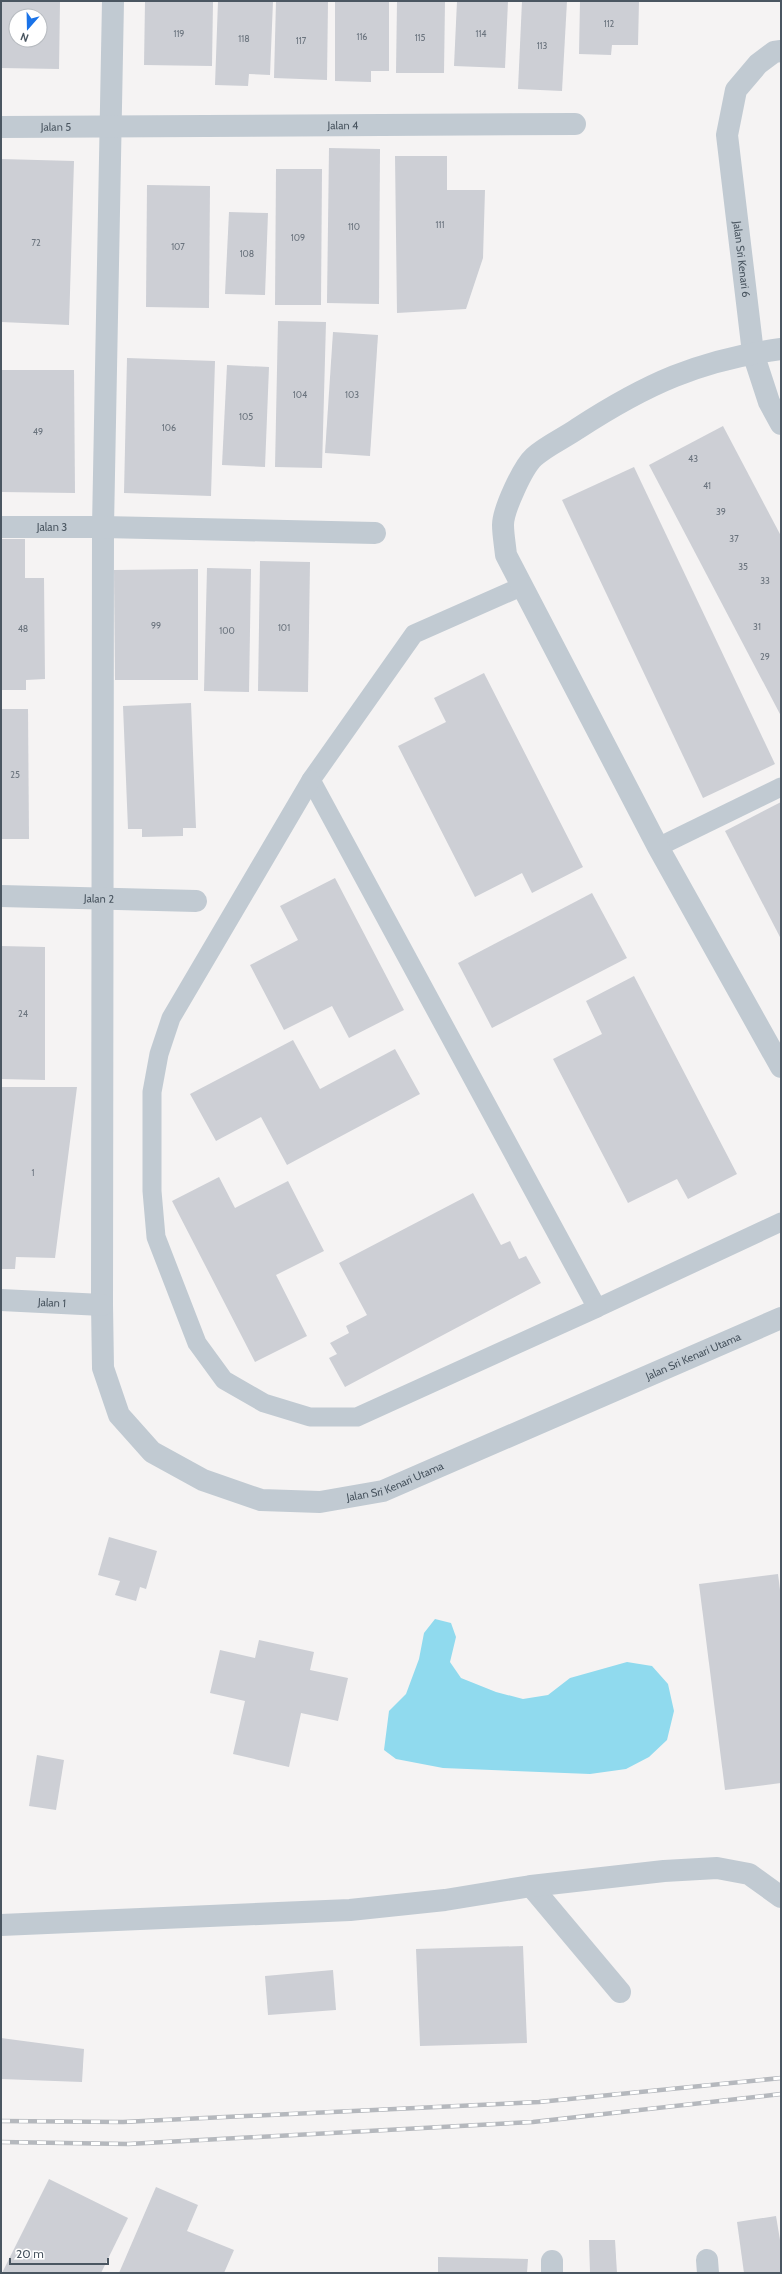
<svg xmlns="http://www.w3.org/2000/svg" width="782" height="2274" font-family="Cabin,sans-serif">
  <rect width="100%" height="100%" fill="#f5f3f3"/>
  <!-- water -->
  <path fill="#90daee" d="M435 1619 451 1623 456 1637 450 1662 461 1678 496 1692 523 1699 548 1695 570 1678 627 1662 652 1666 668 1684 674 1711 667 1740 649 1757 626 1769 590 1774 443 1768 396 1759 384 1750 389 1711 406 1694 419 1659 424 1633Z"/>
  <!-- building -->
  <g fill="#cdcfd5" fill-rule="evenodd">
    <path d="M1 1H60L59 69 1 68ZM16 16H40V40H16Z"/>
    <path d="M145 1H213L212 66 144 65Z"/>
    <path d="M218 1H273L270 75 249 74 248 86 215 85Z"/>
    <path d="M276 1H328L327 80 274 78Z"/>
    <path d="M335 1H389V71H371V82L335 81Z"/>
    <path d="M397 1H445L444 73H396Z"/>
    <path d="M457 1H508L505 68 454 66Z"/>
    <path d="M522 1H567L562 91 518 89Z"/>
    <path d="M580 1H639L638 45H612L611 55 579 54Z"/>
    <path d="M329 148 380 149 379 304 327 303Z"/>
    <path d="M395 156H447V190H485L483 258 466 309 397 313Z"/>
    <path d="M1 159 74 161 69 325 1 322Z"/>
    <path d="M276 169H322L321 305H275Z"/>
    <path d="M147 185 210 186 209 308 146 307Z"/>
    <path d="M229 212 268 213 265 295 225 294Z"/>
    <path d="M278 321 326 322 322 468 275 467Z"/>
    <path d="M333 332 378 335 370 456 325 453Z"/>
    <path d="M127 358 215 361 211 496 124 493Z"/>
    <path d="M227 365 269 367 265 467 222 465Z"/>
    <path d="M1 370H74L75 493 1 492Z"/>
    <path d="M723 426 781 536V716L649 465Z"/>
    <path d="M634 467 775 764 703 798 562 500Z"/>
    <path d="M1 539H25V578H44L45 679 26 680V690H1Z"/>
    <path d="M260 561 310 562 308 692 258 691Z"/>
    <path d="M207 568 251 569 249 692 204 691Z"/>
    <path d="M198 569V680H115L114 570Z"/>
    <path d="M484 673 583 867 532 893 522 873 475 897 398 746 446 722 434 698Z"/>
    <path d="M191 703 196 828H183V836L142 837V829H128L123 706Z"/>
    <path d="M1 709H28L29 839H1Z"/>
    <path d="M781 802V939L725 831Z"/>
    <path d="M335 878 404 1010 349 1038 332 1006 284 1030 250 965 298 940 280 906Z"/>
    <path d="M592 893 627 958 492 1028 458 963Z"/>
    <path d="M1 946 45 947V1080L1 1079Z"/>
    <path d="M634 976 737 1174 688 1199 677 1179 628 1203 553 1059 602 1034 586 1001Z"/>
    <path d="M293 1040 320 1089 395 1049 420 1094 287 1165 261 1117 216 1141 190 1094Z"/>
    <path d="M1 1087H77L55 1258 16 1257 15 1269H1Z"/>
    <path d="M219 1177 235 1208 288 1181 324 1251 276 1275 307 1336 255 1362 172 1201Z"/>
    <path d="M473 1193 501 1245 510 1241 519 1259 526 1256 541 1283 345 1387 329 1358 337 1354 330 1343 349 1333 346 1326 367 1315 339 1263Z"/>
    <path d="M109 1537 157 1551 146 1589 140 1587 136 1601 115 1595 120 1581 98 1575Z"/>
    <path d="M778 1574 781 1598V1783L725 1790 699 1584Z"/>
    <path d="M259 1640 314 1652 310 1670 348 1678 338 1721 301 1713 289 1767 233 1754 245 1701 210 1693 220 1650 255 1658Z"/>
    <path d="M37 1755 64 1760 56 1810 29 1806Z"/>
    <path d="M523 1946 527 2043 420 2046 416 1949Z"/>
    <path d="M333 1970 336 2010 268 2015 265 1976Z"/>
    <path d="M1 2038 84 2049 82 2082 1 2079Z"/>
    <path d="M49 2179 128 2218 101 2273H2Z"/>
    <path d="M156 2187 198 2205 187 2231 234 2250 224 2273H119Z"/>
    <path d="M776 2216 781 2246V2273H744L737 2222Z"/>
    <path d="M589 2240H615L617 2273H590Z"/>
    <path d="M438 2257 528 2259 527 2273H438Z"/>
  </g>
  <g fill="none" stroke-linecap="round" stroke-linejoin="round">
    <!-- service -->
    <g stroke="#c1cad2" stroke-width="19">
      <path d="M523 586 414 634 311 780 597 1308 781 1222"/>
      <path d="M311 780 171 1018 159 1054 152 1092V1191L156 1237 197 1343 224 1380 264 1403 310 1417H357L597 1308"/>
      <path d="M658 847 781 787"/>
    </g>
    <!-- minor -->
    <g stroke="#c1cad2" stroke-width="22">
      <path id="s1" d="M113 1 103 527 102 1305 103 1368 119 1415 152 1452 203 1480 261 1500 320 1502 383 1491 781 1318"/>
      <path id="s2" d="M781 51 774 52 758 64 736 90 727 135 753 353 769 402 781 424"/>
      <path id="s3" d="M1 127 575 124"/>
      <path d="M781 349C699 360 646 384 577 429 564 438 546 446 534 457 523 467 503 510 503 525 503 534 505 545 506 555L658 847 781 1067"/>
      <path id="s4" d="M1 527H103L375 533"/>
      <path id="s5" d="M1 896 196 901"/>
      <path id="s6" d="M1 1300 102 1305"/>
      <path d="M531 1886 620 1992"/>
      <path d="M1 1925 350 1910 445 1900 531 1886 664 1871 717 1868 749 1874 781 1897"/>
      <path d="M707 2260 708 2273"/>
      <path d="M552 2261V2273"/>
    </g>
    <defs>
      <g id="rail">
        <path d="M1 2121 123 2122 539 2102 781 2078"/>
        <path d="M1 2142 128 2144 533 2122 781 2094"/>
      </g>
    </defs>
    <!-- rail casing -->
    <use href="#rail" stroke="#b5b8bd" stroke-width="4.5"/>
    <!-- rail -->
    <use href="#rail" stroke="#fff" stroke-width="3" stroke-dasharray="9" stroke-linecap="butt"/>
  </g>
  <g text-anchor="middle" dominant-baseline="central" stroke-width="3.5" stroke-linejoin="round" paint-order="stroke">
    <!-- number labels -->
    <g font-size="9" fill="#6b747e">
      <text x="609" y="23">112</text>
      <text x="179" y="33">119</text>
      <text x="481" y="33">114</text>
      <text x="362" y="36">116</text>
      <text x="420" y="37">115</text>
      <text x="244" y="38">118</text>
      <text x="301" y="40">117</text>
      <text x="542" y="45">113</text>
      <text x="440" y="224">111</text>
      <text x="354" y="226">110</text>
      <text x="298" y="237">109</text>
      <text x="36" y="242">72</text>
      <text x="178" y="246">107</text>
      <text x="247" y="253">108</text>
      <text x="300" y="394">104</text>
      <text x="352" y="394">103</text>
      <text x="246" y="416">105</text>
      <text x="169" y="427">106</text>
      <text x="38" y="431">49</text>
      <text x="693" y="458">43</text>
      <text x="707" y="485">41</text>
      <text x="721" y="511">39</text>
      <text x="734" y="538">37</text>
      <text x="743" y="566">35</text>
      <text x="765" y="580">33</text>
      <text x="156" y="625">99</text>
      <text x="757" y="626">31</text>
      <text x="284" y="627">101</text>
      <text x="23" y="628">48</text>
      <text x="227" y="630">100</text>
      <text x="765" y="656">29</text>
      <text x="15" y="774">25</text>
      <text x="23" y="1013">24</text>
      <text x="33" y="1172">1</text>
    </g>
    <!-- street labels -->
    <g font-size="11" fill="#4a5661" stroke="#fff">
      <text stroke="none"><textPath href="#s3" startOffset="342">Jalan 4</textPath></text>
      <text stroke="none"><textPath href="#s3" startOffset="55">Jalan 5</textPath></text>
      <text stroke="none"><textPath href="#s2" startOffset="232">Jalan Sri Kenari 6</textPath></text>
      <text stroke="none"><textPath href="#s4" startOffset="51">Jalan 3</textPath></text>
      <text stroke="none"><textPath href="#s5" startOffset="98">Jalan 2</textPath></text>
      <text stroke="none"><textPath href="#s6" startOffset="51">Jalan 1</textPath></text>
      <text stroke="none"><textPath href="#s1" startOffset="2047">Jalan Sri Kenari Utama</textPath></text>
      <text stroke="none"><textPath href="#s1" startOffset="1723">Jalan Sri Kenari Utama</textPath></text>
    </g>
  </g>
  <!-- border -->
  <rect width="782" height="2274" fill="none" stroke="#4a5661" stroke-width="4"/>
  <!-- north arrow -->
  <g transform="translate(28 28) rotate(200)"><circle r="19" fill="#ffffff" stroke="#b7bbc0"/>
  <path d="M0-3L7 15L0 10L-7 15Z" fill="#1a73e8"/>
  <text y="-6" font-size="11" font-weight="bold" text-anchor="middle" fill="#4a5661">N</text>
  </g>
  <!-- scale -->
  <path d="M10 2258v6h98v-6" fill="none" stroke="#4a5661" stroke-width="2"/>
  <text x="16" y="2258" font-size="12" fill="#4a5661" stroke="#ffffff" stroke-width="3" paint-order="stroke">20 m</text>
</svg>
